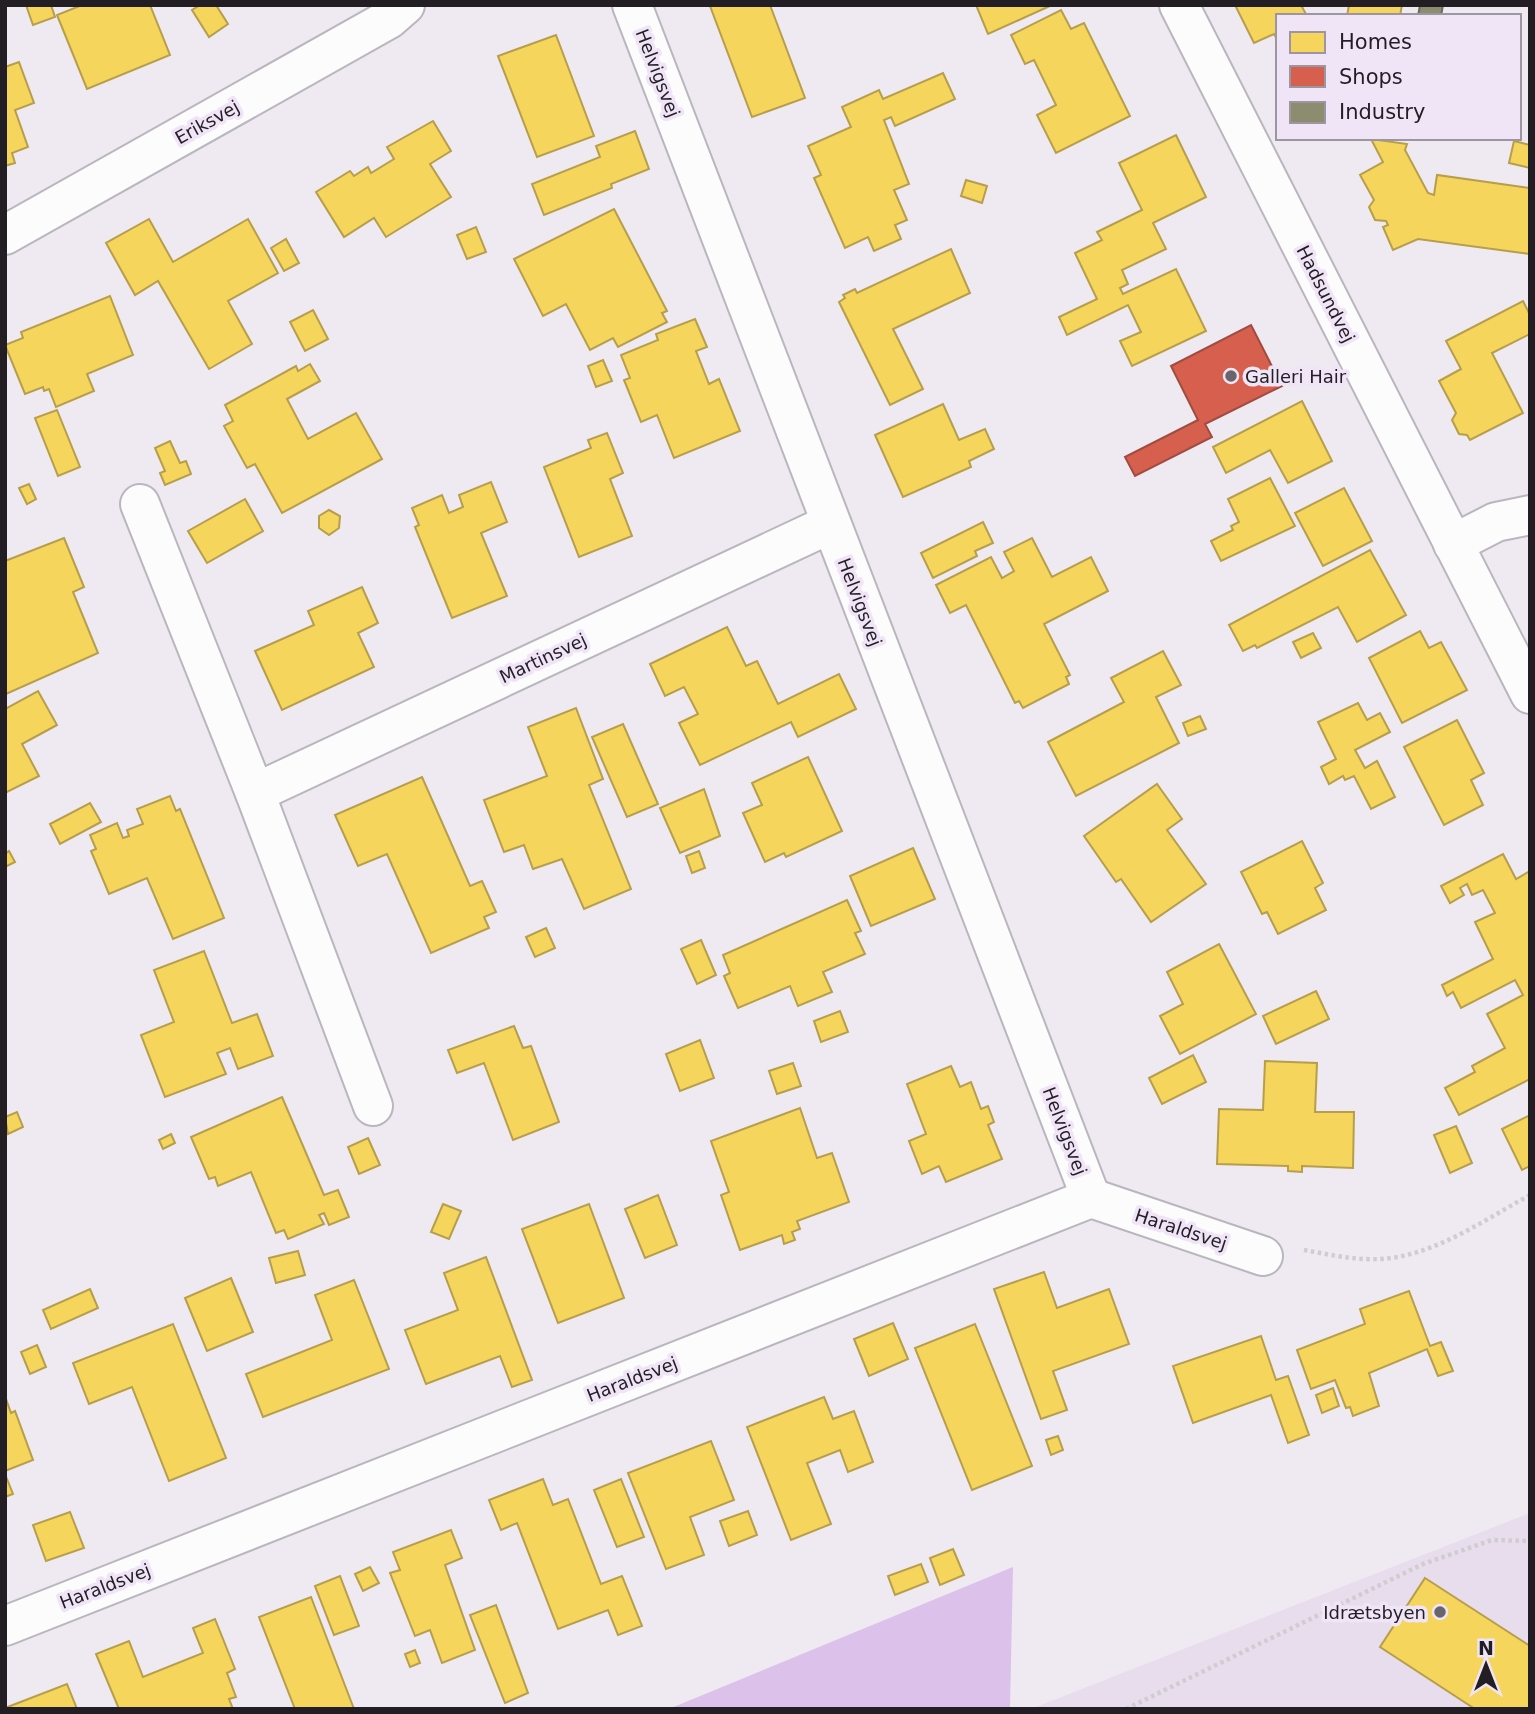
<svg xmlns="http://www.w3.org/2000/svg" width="1535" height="1714" font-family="'DejaVu Sans',sans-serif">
  <rect width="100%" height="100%" fill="#efe9f2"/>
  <!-- built -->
  <path fill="#e8dded" d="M1530 1513V1709H1031Z"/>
  <!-- forest -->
  <path fill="#dcc1ea" d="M1013 1567 1010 1709H669L676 1706Z"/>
  <!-- homes -->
  <g fill="#f6d55c" stroke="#b69e4b" stroke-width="2">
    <path d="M26 5H51L55 17 33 25Z"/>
    <path d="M82 5H150L170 55 87 89 57 15Z"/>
    <path d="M200 5H216L228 24 209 37 192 10Z"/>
    <path d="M770 5 805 98 752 117 710 6Z"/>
    <path d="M976 5H1052L988 34Z"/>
    <path d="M1235 5H1301L1307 16H1278V41L1274 34 1254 43Z"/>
    <path d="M1349 5H1402L1400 16H1347Z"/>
    <path d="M1061 10 1071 29 1084 23 1130 116 1056 153 1037 115 1056 105 1034 60 1025 64 1011 35Z"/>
    <path d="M556 35 594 136 537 157 498 56Z"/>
    <path d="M19 62 34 103 15 110 28 147 12 153 15 163 5 166V67Z"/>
    <path d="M943 73 955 99 895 126 891 117 884 120 909 184 894 190 907 220 895 225 901 239 874 251 868 237 845 248 814 178 821 175 808 146 851 127 842 107 879 90 883 99Z"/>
    <path d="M433 121 451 151 430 164 451 197 386 237 374 218 344 237 316 192 350 171 354 176 368 167 371 173 394 159 387 147Z"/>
    <path d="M635 131 649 169 611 184 612 188 544 215 532 184 600 157 596 146Z"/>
    <path d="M1176 135 1206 197 1153 223 1166 249 1122 270 1128 284 1120 288 1123 294 1176 269 1206 331 1132 366 1120 341 1141 332 1128 305 1067 335 1059 317 1097 299 1075 253 1102 240 1097 232 1142 210 1119 163Z"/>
    <path d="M1371 139 1407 144 1405 150 1428 193 1434 195 1437 175 1530 188V254L1418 239 1393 250 1383 227 1388 225 1386 221 1375 220 1369 207 1374 200 1360 175 1383 162Z"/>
    <path d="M1514 141 1530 145V168L1509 163Z"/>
    <path d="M966 180 987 186 982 203 961 196Z"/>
    <path d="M614 209 667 311 662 313 667 322 618 347 613 338 590 350 566 304 543 316 514 259Z"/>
    <path d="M149 219 173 262 248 219 278 273 228 301 252 344 209 369 158 281 135 295 106 243Z"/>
    <path d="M476 227 486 252 467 259 457 235Z"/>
    <path d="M286 239 299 263 284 271 271 248Z"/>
    <path d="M951 249 970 293 893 329 923 389 890 405 839 302 845 298 843 295 855 289 857 293Z"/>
    <path d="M110 296 133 355 87 374 94 391 56 407 49 389 44 391 43 387 25 394 5 345 23 338 21 332Z"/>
    <path d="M1523 301 1530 315V334L1492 353 1523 413 1470 440 1467 435 1459 434 1452 420 1456 413 1439 381 1461 369 1446 341Z"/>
    <path d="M313 310 328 339 305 351 290 322Z"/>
    <path d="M695 319 707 347 696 351 709 384 719 379 740 431 674 458 657 415 641 422 624 380 630 378 621 355 658 340 656 334Z"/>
    <path d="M603 360 612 381 596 387 588 366Z"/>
    <path d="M310 364 320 381 287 399 308 439 356 413 382 459 282 513 255 464 247 468 224 426 233 421 225 405 296 366 298 371Z"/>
    <path d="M1302 401 1332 461 1288 483 1270 450 1226 473 1213 447Z"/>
    <path d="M943 404 959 440 985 429 994 449 969 461 971 467 903 497 875 435Z"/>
    <path d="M57 410 80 467 58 476 35 418Z"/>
    <path d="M607 433 623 473 610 479 632 536 579 557 544 467 591 448 588 440Z"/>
    <path d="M170 441 180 463 186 461 191 474 165 485 160 473 165 471 155 448Z"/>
    <path d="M1270 478 1295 526 1221 561 1211 541 1233 530 1231 526 1239 522 1228 499Z"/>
    <path d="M491 482 507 522 481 533 507 596 452 618 415 527 419 525 412 508 442 495 449 513 463 507 459 495Z"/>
    <path d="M29 484 36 499 27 504 19 488Z"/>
    <path d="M1344 488 1372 541 1323 566 1295 513Z"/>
    <path d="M245 499 263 531 207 563 188 531Z"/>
    <path d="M329 510 340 516 339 528 329 535 319 528V516Z"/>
    <path d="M983 522 993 543 975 551 977 556 933 578 921 553Z"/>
    <path d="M64 538 84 587 73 592 98 653 6 694 5 561Z"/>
    <path d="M1032 538 1052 577 1091 557 1108 591 1044 624 1070 675 1066 677 1069 684 1023 708 1019 701 1015 703 966 605 950 613 936 585 991 557 1002 578 1014 571 1004 552Z"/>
    <path d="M1370 550 1406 615 1357 642 1338 607 1257 648 1255 645 1243 651 1229 625Z"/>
    <path d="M362 587 378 623 358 633 374 667 282 710 255 651 314 625 308 611Z"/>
    <path d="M727 627 746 666 757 661 778 704 839 674 856 709 798 737 791 722 700 765 679 723 698 714 684 687 665 696 650 664Z"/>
    <path d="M1420 631 1429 648 1441 642 1467 690 1402 723 1369 658Z"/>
    <path d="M1313 633 1321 648 1301 658 1293 642Z"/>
    <path d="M1163 651 1181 685 1156 697 1179 743 1076 796 1048 742 1124 702 1111 678Z"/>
    <path d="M38 691 57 725 22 744 39 776 5 793V709Z"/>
    <path d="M1358 703 1367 720 1380 713 1390 732 1355 750 1365 768 1377 761 1395 797 1371 809 1354 776 1345 780 1343 776 1329 784 1321 767 1336 759 1318 722Z"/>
    <path d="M576 708 603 779 589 785 631 889 584 909 562 859 533 869 524 845 504 852 484 800 547 776 528 727Z"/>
    <path d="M1200 716 1206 729 1188 736 1183 723Z"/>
    <path d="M1457 720 1484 773 1471 780 1483 805 1444 825 1404 747Z"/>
    <path d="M623 724 658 804 627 817 592 737Z"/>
    <path d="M808 757 842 831 786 857 784 853 765 862 743 813 762 805 752 783Z"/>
    <path d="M422 777 470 886 482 881 496 912 484 917 489 928 431 953 387 854 358 866 335 815Z"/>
    <path d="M1157 784 1182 819 1167 830 1206 884 1151 922 1121 879 1116 882 1084 836Z"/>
    <path d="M704 789 720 836 680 853 660 808Z"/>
    <path d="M170 796 176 811 180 809 224 918 173 939 147 878 109 894 91 851 96 849 90 835 117 823 123 838 129 836 127 830 143 824 137 809Z"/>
    <path d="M90 803 101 822 60 844 50 824Z"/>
    <path d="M1302 841 1323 883 1315 888 1326 910 1278 934 1267 912 1262 914 1241 872Z"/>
    <path d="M913 848 935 899 871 926 850 876Z"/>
    <path d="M9 851 15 862 5 867V854Z"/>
    <path d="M699 851 705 868 692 873 686 856Z"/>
    <path d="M1503 854 1516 879 1530 871V1079L1459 1115 1445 1088 1475 1072 1472 1066 1505 1048 1487 1014 1523 995 1515 980 1461 1008 1453 992 1447 996 1442 985 1493 959 1475 922 1495 913 1483 890 1472 895 1467 884 1460 888 1464 895 1450 903 1441 886Z"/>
    <path d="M847 900 861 931 855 933 865 954 823 972 832 992 798 1006 790 986 738 1008 724 976 730 973 723 955Z"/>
    <path d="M546 928 555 948 535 957 526 937Z"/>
    <path d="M701 940 716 975 697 984 681 949Z"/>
    <path d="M1219 944 1256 1014 1180 1054 1160 1016 1183 1004 1167 972Z"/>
    <path d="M204 951 232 1023 257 1014 273 1056 238 1069 230 1048 217 1053 226 1074 165 1097 141 1035 174 1022 154 970Z"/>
    <path d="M1316 991 1329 1019 1276 1044 1263 1016Z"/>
    <path d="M840 1011 848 1032 821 1042 814 1021Z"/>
    <path d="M514 1026 523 1048 531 1046 559 1122 513 1140 484 1063 457 1073 448 1050Z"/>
    <path d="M700 1040 714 1078 680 1091 666 1054Z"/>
    <path d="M1193 1055 1206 1082 1162 1104 1149 1078Z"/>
    <path d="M1265 1061 1317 1063 1315 1112H1354L1353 1168 1302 1166V1172L1288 1171V1166L1217 1164 1219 1109 1263 1110Z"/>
    <path d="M793 1063 801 1086 777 1094 769 1071Z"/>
    <path d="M951 1066 960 1087 971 1082 981 1109 988 1106 994 1122 988 1125 1002 1159 946 1182 939 1166 922 1174 909 1141 926 1134 907 1084Z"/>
    <path d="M282 1097 324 1195 338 1190 349 1217 329 1225 324 1213 319 1215 324 1224 288 1239 284 1230 276 1233 251 1172 218 1186 215 1177 209 1179 191 1137Z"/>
    <path d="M800 1108 817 1158 832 1153 849 1202 797 1221 800 1229 792 1232 795 1240 784 1244 782 1235 740 1250 721 1195 729 1192 711 1141Z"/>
    <path d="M17 1112 23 1127 8 1134 5 1117Z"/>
    <path d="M1530 1115V1166L1522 1170 1502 1129Z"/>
    <path d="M1456 1126 1472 1163 1450 1173 1434 1135Z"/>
    <path d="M171 1134 175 1143 163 1149 159 1140Z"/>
    <path d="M368 1138 380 1165 359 1174 348 1147Z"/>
    <path d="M658 1195 677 1245 645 1258 625 1209Z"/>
    <path d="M443 1204 461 1211 449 1239 431 1232Z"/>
    <path d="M589 1204 624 1298 558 1323 522 1229Z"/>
    <path d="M298 1251 305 1275 276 1283 269 1258Z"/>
    <path d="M486 1257 532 1380 512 1387 500 1356 426 1384 405 1330 458 1310 444 1273Z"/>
    <path d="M1044 1272 1057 1308 1109 1289 1129 1344 1053 1371 1067 1410 1041 1419 994 1289Z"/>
    <path d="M231 1278 253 1332 207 1351 185 1298Z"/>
    <path d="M354 1280 389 1369 263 1417 246 1374 332 1340 315 1295Z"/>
    <path d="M90 1289 98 1308 51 1329 43 1310Z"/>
    <path d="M1409 1291 1430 1346 1441 1342 1453 1371 1438 1376 1427 1349 1369 1373 1379 1406 1353 1416 1350 1407 1346 1408 1335 1380 1311 1389 1297 1350 1365 1324 1360 1309Z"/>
    <path d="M893 1323 908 1359 869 1376 854 1339Z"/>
    <path d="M173 1324 226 1458 169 1481 132 1387 89 1404 73 1363Z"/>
    <path d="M975 1324 1032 1466 972 1490 915 1348Z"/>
    <path d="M1261 1336 1276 1380 1288 1376 1309 1435 1288 1443 1271 1395 1193 1423 1173 1366Z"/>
    <path d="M37 1345 46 1367 30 1374 21 1352Z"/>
    <path d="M1333 1388 1339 1406 1322 1413 1316 1395Z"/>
    <path d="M5 1396 11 1413 15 1411 33 1460 5 1471Z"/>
    <path d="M824 1397 833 1419 854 1411 873 1462 848 1472 840 1450 807 1463 831 1524 791 1540 747 1427Z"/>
    <path d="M1058 1436 1063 1450 1051 1455 1046 1440Z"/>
    <path d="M711 1441 734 1500 690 1517 704 1555 666 1569 628 1473Z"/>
    <path d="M5 1474 13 1494 5 1497Z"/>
    <path d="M543 1479 553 1505 568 1499 601 1584 622 1576 642 1626 618 1635 608 1610 558 1629 517 1523 501 1530 489 1500Z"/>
    <path d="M621 1479 644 1537 617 1547 594 1490Z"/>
    <path d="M748 1511 757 1535 729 1546 720 1521Z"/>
    <path d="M70 1512 84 1548 46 1561 33 1525Z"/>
    <path d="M451 1530 462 1558 445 1565 475 1650 442 1663 430 1630 415 1636 390 1573 400 1570 393 1552Z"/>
    <path d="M953 1549 964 1575 940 1585 930 1558Z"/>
    <path d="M921 1564 928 1582 895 1595 888 1576Z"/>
    <path d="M370 1567 379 1583 363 1591 355 1574Z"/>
    <path d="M340 1576 359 1626 334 1635 315 1586Z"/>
    <path d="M1425 1578 1530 1646V1709H1475L1380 1647Z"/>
    <path d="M311 1597 354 1709H295L259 1617Z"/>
    <path d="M496 1605 528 1693 505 1703 470 1615Z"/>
    <path d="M215 1619 235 1669 227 1673 236 1697 229 1699 233 1709H119L96 1654 129 1641 143 1677 203 1653 193 1628Z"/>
    <path d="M415 1650 420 1663 410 1667 405 1654Z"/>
    <path d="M67 1684 77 1709H5V1708Z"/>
  </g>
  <!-- shops -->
  <path fill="#d6604d" stroke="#a04c41" stroke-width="2" d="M1251 325 1282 386 1205 424 1212 437 1135 476 1125 457 1198 420 1171 366Z"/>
  <!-- industry -->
  <path fill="#8c8c6e" stroke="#6c6b58" stroke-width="2" d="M1420 5H1443L1441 16H1418Z"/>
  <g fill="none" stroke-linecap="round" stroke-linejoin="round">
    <defs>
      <g id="minor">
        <path d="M632 5 1091 1198"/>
        <path d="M1179 5 1530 694"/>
        <path d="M5 235 389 19 405 5"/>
        <path d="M140 504 255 793 373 1106"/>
        <path d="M1453 544 1496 522 1530 515"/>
        <path d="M255 793 830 524"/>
        <path d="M5 1626 1091 1198 1263 1256"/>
      </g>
    </defs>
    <!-- minor casing -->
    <use href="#minor" stroke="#bab6bd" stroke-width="42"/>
    <!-- path -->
    <g stroke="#cecdcf" stroke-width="4.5" stroke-dasharray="3.5 3.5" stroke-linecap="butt">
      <path d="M1304 1250C1332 1255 1361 1262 1391 1258 1441 1251 1486 1219 1530 1195"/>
      <path d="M1126 1709 1423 1564 1492 1540 1530 1541"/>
    </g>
    <!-- minor -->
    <use href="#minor" stroke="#fdfcfd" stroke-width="38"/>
  </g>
  <!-- markers -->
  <g fill="#6a656c" stroke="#f0e5f6" stroke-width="2.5">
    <circle cx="1231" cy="376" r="7"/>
    <circle cx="1440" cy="1612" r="7"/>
  </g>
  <g text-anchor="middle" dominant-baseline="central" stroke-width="7" stroke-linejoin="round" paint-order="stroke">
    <!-- street labels -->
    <g font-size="18" fill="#221e24" stroke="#f0e5f6">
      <text transform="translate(658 73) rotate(69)">Helvigsvej</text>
      <text transform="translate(207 122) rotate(-29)">Eriksvej</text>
      <text transform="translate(1326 294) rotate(63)">Hadsundvej</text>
      <text transform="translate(860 602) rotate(69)">Helvigsvej</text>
      <text transform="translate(543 658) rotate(-25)">Martinsvej</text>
      <text transform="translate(1065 1131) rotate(69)">Helvigsvej</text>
      <text transform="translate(1181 1229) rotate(18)">Haraldsvej</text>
      <text transform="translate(632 1379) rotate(-21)">Haraldsvej</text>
      <text transform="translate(105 1586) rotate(-21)">Haraldsvej</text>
    </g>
    <!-- poi labels -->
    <g font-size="18" fill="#221e24" stroke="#f0e5f6" text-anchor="start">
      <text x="1245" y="376">Galleri Hair</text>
      <text x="1426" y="1612" text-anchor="end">Idrætsbyen</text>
    </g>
  </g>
  <!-- border -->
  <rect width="1535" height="1714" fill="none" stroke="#221e24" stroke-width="14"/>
  <!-- legend -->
  <rect x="1276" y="14" width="245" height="126" fill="#f0e5f6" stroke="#9e95a2" stroke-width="2"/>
  <rect x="1290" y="32" width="35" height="21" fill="#f6d55c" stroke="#9e95a2" stroke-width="2"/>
  <text x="1339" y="49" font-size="21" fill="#221e24">Homes</text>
  <rect x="1290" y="66" width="35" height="21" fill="#d6604d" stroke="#9e95a2" stroke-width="2"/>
  <text x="1339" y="84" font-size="21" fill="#221e24">Shops</text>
  <rect x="1290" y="102" width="35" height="21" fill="#8c8c6e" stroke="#9e95a2" stroke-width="2"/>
  <text x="1339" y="119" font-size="21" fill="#221e24">Industry</text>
  <!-- north arrow -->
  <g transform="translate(1486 1665)" stroke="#f0e5f6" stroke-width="5" paint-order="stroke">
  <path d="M0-5L12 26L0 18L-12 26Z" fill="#221e24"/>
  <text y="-10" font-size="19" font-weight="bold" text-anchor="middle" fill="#221e24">N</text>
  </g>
</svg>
